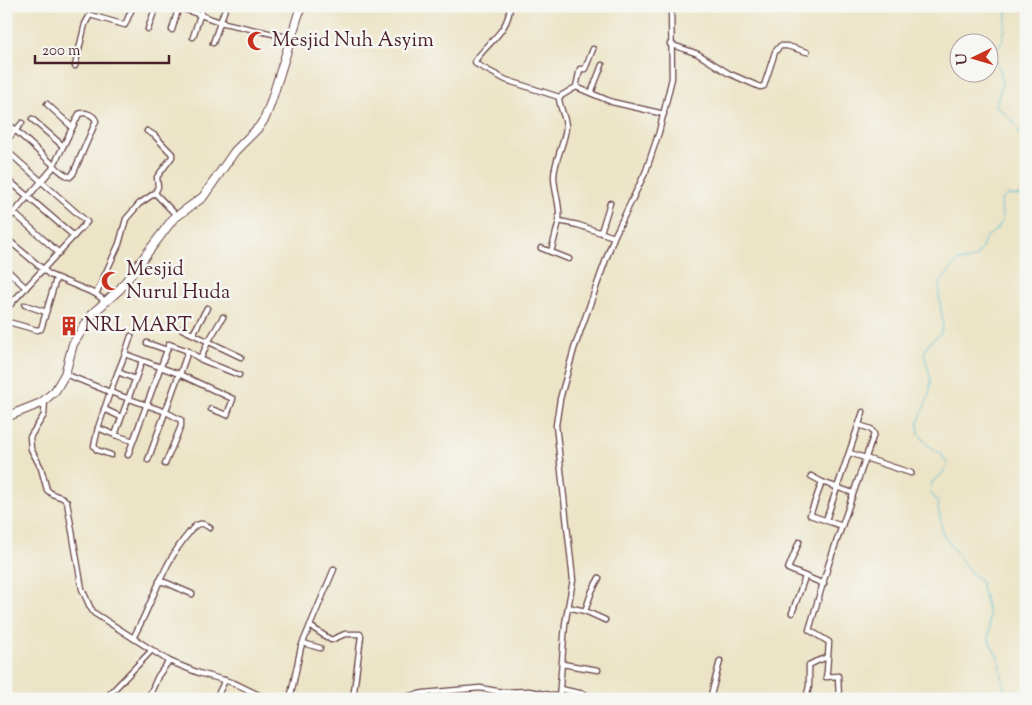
<svg xmlns="http://www.w3.org/2000/svg" width="1032" height="705" font-family="'Sorts Mill Goudy',serif">
  <rect width="100%" height="100%" fill="#f6f6f2"/>
  <filter id="ink" filterUnits="userSpaceOnUse"><feTurbulence type="fractalNoise" baseFrequency=".02" numOctaves="2"/><feDisplacementMap in="SourceGraphic" scale="10" xChannelSelector="R" yChannelSelector="G"/><feConvolveMatrix kernelMatrix="1 2 1 2 8 2 1 2 1" color-interpolation-filters="sRGB"/></filter>
  <filter id="wash" filterUnits="userSpaceOnUse"><feTurbulence type="fractalNoise" baseFrequency=".0096" numOctaves="4" result="noise"/><feDisplacementMap in="SourceGraphic" scale="20" xChannelSelector="R" yChannelSelector="G"/><feGaussianBlur stdDeviation="1.12" result="paint"/><feColorMatrix in="noise" values="0 0 0 0 0 0 0 0 0 0 0 0 0 0 0 0 0 1.4 0 .05"/><feComposite in="paint" operator="in"/></filter>
  <g filter="url(#wash)">
    <rect width="100%" height="100%" fill="#ece4c6"/>
    <g fill="none" stroke-linecap="round" stroke-linejoin="round">
      <!-- stream -->
      <g stroke="#5cbeda" stroke-width="1">
        <path d="M1008 6C1004 23 1007 40 995 53 995 61 999 66 1001 73 1004 84 998 96 996 106L1013 121 1026 145"/>
        <path d="M1001 699 1005 694 1000 662 989 640V614L980 580 971 573 943 535 937 501 930 492 932 482 941 475 948 465 942 455 928 445 919 434 918 423 929 395 931 380 924 353 928 344 940 334 943 325 939 294 940 283 958 261H967L975 258 982 248 986 237 996 230 1002 222 1001 200 1008 195 1017 196 1025 194 1024 177 1026 171"/>
      </g>
    </g>
  </g>
  <g filter="url(#ink)">
    <g fill="none" stroke-linecap="round" stroke-linejoin="round">
      <defs>
        <g id="minor">
          <path d="M175 6 220 22 291 38"/>
          <path d="M510 6C509 31 488 42 475 61L476 64 506 80 559 97 576 87 612 102 664 114"/>
          <path d="M148 29 156 6"/>
          <path d="M172 30 179 6"/>
          <path d="M193 37 203 6"/>
          <path d="M213 43 226 6"/>
          <path d="M670 44 698 54 728 73 760 87 764 86 775 52 780 46H787L807 52"/>
          <path d="M75 66 85 24 90 15 125 25 133 6"/>
          <path d="M576 87 580 69H585L593 49"/>
          <path d="M591 93 602 65"/>
          <path d="M47 104 72 127"/>
          <path d="M32 119 63 146"/>
          <path d="M6 122C20 134 34 147 48 160 55 166 61 174 70 177L73 174 96 121C94 115 85 111 79 114L54 165 52 169 6 222"/>
          <path d="M147 131 154 135 172 154V157L157 177 158 187 155 193"/>
          <path d="M6 141 22 123"/>
          <path d="M6 150 87 222 6 309"/>
          <path d="M6 178 74 236"/>
          <path d="M6 206 59 253"/>
          <path d="M559 221C561 206 554 191 554 176 555 158 565 143 566 127 566 117 559 108 559 97"/>
          <path d="M601 232 610 203"/>
          <path d="M6 238 50 275 96 294 106 302"/>
          <path d="M541 248 569 259"/>
          <path d="M551 252 559 221 578 225 614 237"/>
          <path d="M6 269 26 288"/>
          <path d="M96 294 119 244 126 219 139 204 155 193 176 215"/>
          <path d="M6 297 12 303"/>
          <path d="M25 305 46 312"/>
          <path d="M12 323 37 330 41 329 56 279"/>
          <path d="M182 329 241 357"/>
          <path d="M193 334 207 308"/>
          <path d="M167 350 169 344 188 351 180 374"/>
          <path d="M188 351 202 360 239 375"/>
          <path d="M125 354 131 336"/>
          <path d="M201 358 208 342 223 317"/>
          <path d="M118 372 135 379"/>
          <path d="M65 374 110 392 125 354 179 374 148 460"/>
          <path d="M179 374 233 399 227 415 211 409"/>
          <path d="M45 400 44 415 30 437 31 449 41 468 47 490 52 494 63 498 67 502 82 589 90 607 94 613 169 661 199 673 234 683 267 699"/>
          <path d="M104 409 121 417"/>
          <path d="M98 428 115 435 142 361"/>
          <path d="M115 435 133 441"/>
          <path d="M850 453 911 473"/>
          <path d="M111 455 97 450 94 446 98 428 110 392 166 412 181 420V426L165 464"/>
          <path d="M128 455 167 350 147 343"/>
          <path d="M811 476 822 482 853 493"/>
          <path d="M822 482 810 515 842 526"/>
          <path d="M826 520 863 412"/>
          <path d="M799 542 788 569 824 584"/>
          <path d="M159 581 167 583 192 594"/>
          <path d="M568 607 585 611 605 620"/>
          <path d="M585 611 592 591 599 578"/>
          <path d="M792 613 805 577"/>
          <path d="M310 626 331 640 345 634H360L361 636 353 699"/>
          <path d="M133 638C153 603 162 564 189 533 191 530 195 524 200 524 204 523 207 526 210 528"/>
          <path d="M303 643 320 648"/>
          <path d="M562 664 598 670"/>
          <path d="M560 689 584 694 596 699"/>
          <path d="M105 699 152 650"/>
          <path d="M148 699 158 676 169 661"/>
          <path d="M216 699 225 680"/>
          <path d="M290 699 301 647 334 569"/>
          <path d="M395 699 424 693 480 688 502 692 529 691 559 697"/>
          <path d="M559 699 565 624 573 580 556 425 560 399 574 349 614 237 646 171 659 132 672 78 671 6"/>
          <path d="M710 699 720 661"/>
          <path d="M806 699 809 686V665L817 661 828 657"/>
          <path d="M839 699 838 676 826 677 827 671 829 642 809 630 829 563 874 434 871 429 859 425"/>
        </g>
        <path id="primary" d="M6 417 41 403 55 391 65 374 73 344 93 313 120 289 173 219 203 197 235 151 259 127 265 118 271 102 301 6"/>
      </defs>
      <!-- minor casing -->
      <use href="#minor" stroke="#623d42" stroke-width="7"/>
      <!-- primary casing -->
      <use href="#primary" stroke="#623d42" stroke-width="10"/>
      <!-- minor -->
      <use href="#minor" stroke="#fff" stroke-width="4.5"/>
      <!-- primary -->
      <use href="#primary" stroke="#fff" stroke-width="8"/>
    </g>
  </g>
  <!-- icons -->
  <defs>
    <symbol id="mosque-bare" viewBox="-9 -9 18 18"><path d="M3.5-4.9A6 6 0 1 0 3.5 4.9A5 5 0 1 1 3.5-4.9Z" fill="#c8321e" stroke="#f6f6f2" stroke-width="2.5" paint-order="stroke"/></symbol>
    <symbol id="building-bare" viewBox="-9 -9 18 18"><path d="M-4-6H4V6H1V3H-1V6H-4ZM-2.5-4.3h1.7v1.8h-1.7ZM.8-4.3h1.7v1.8H.8ZM-2.5-1h1.7V.8h-1.7ZM.8-1h1.7V.8H.8Z" fill="#c8321e" stroke="#f6f6f2" stroke-width="2.5" paint-order="stroke"/></symbol>
  </defs>
  <g fill-rule="evenodd">
    <use href="#mosque-bare" x="243" y="27" width="28" height="28"/>
    <use href="#mosque-bare" x="97" y="267" width="28" height="28"/>
    <use href="#building-bare" x="55" y="312" width="28" height="28"/>
  </g>
  <g text-anchor="middle" dominant-baseline="central" stroke-width="5" stroke-linejoin="round" paint-order="stroke">
    <!-- poi labels -->
    <g font-size="20" fill="#4a1f2b" stroke="#f6f6f2" text-anchor="start">
      <text x="272" y="41">Mesjid Nuh Asyim</text>
      <text x="126" y="270">Mesjid<tspan x="126" dy="23">Nurul Huda</tspan></text>
      <text x="84" y="326">NRL MART</text>
    </g>
  </g>
  <!-- margin -->
  <rect width="1032" height="705" fill="none" stroke="#f6f6f2" stroke-width="25"/>
  <!-- north arrow -->
  <g transform="translate(974 58) rotate(265)"><circle r="24" fill="#f6f6f2" stroke="#b1a0a2"/>
  <path d="M0-4L9 19L0 12L-9 19Z" fill="#c8321e"/>
  <text y="-8" font-size="14" font-weight="bold" text-anchor="middle" fill="#4a1f2b">U</text>
  </g>
  <!-- scale -->
  <path d="M35 55v8h134v-8" fill="none" stroke="#4a1f2b" stroke-width="2.5"/>
  <text x="42" y="55" font-size="15" fill="#4a1f2b" stroke="#f6f6f2" stroke-width="4" paint-order="stroke">200 m</text>
</svg>
